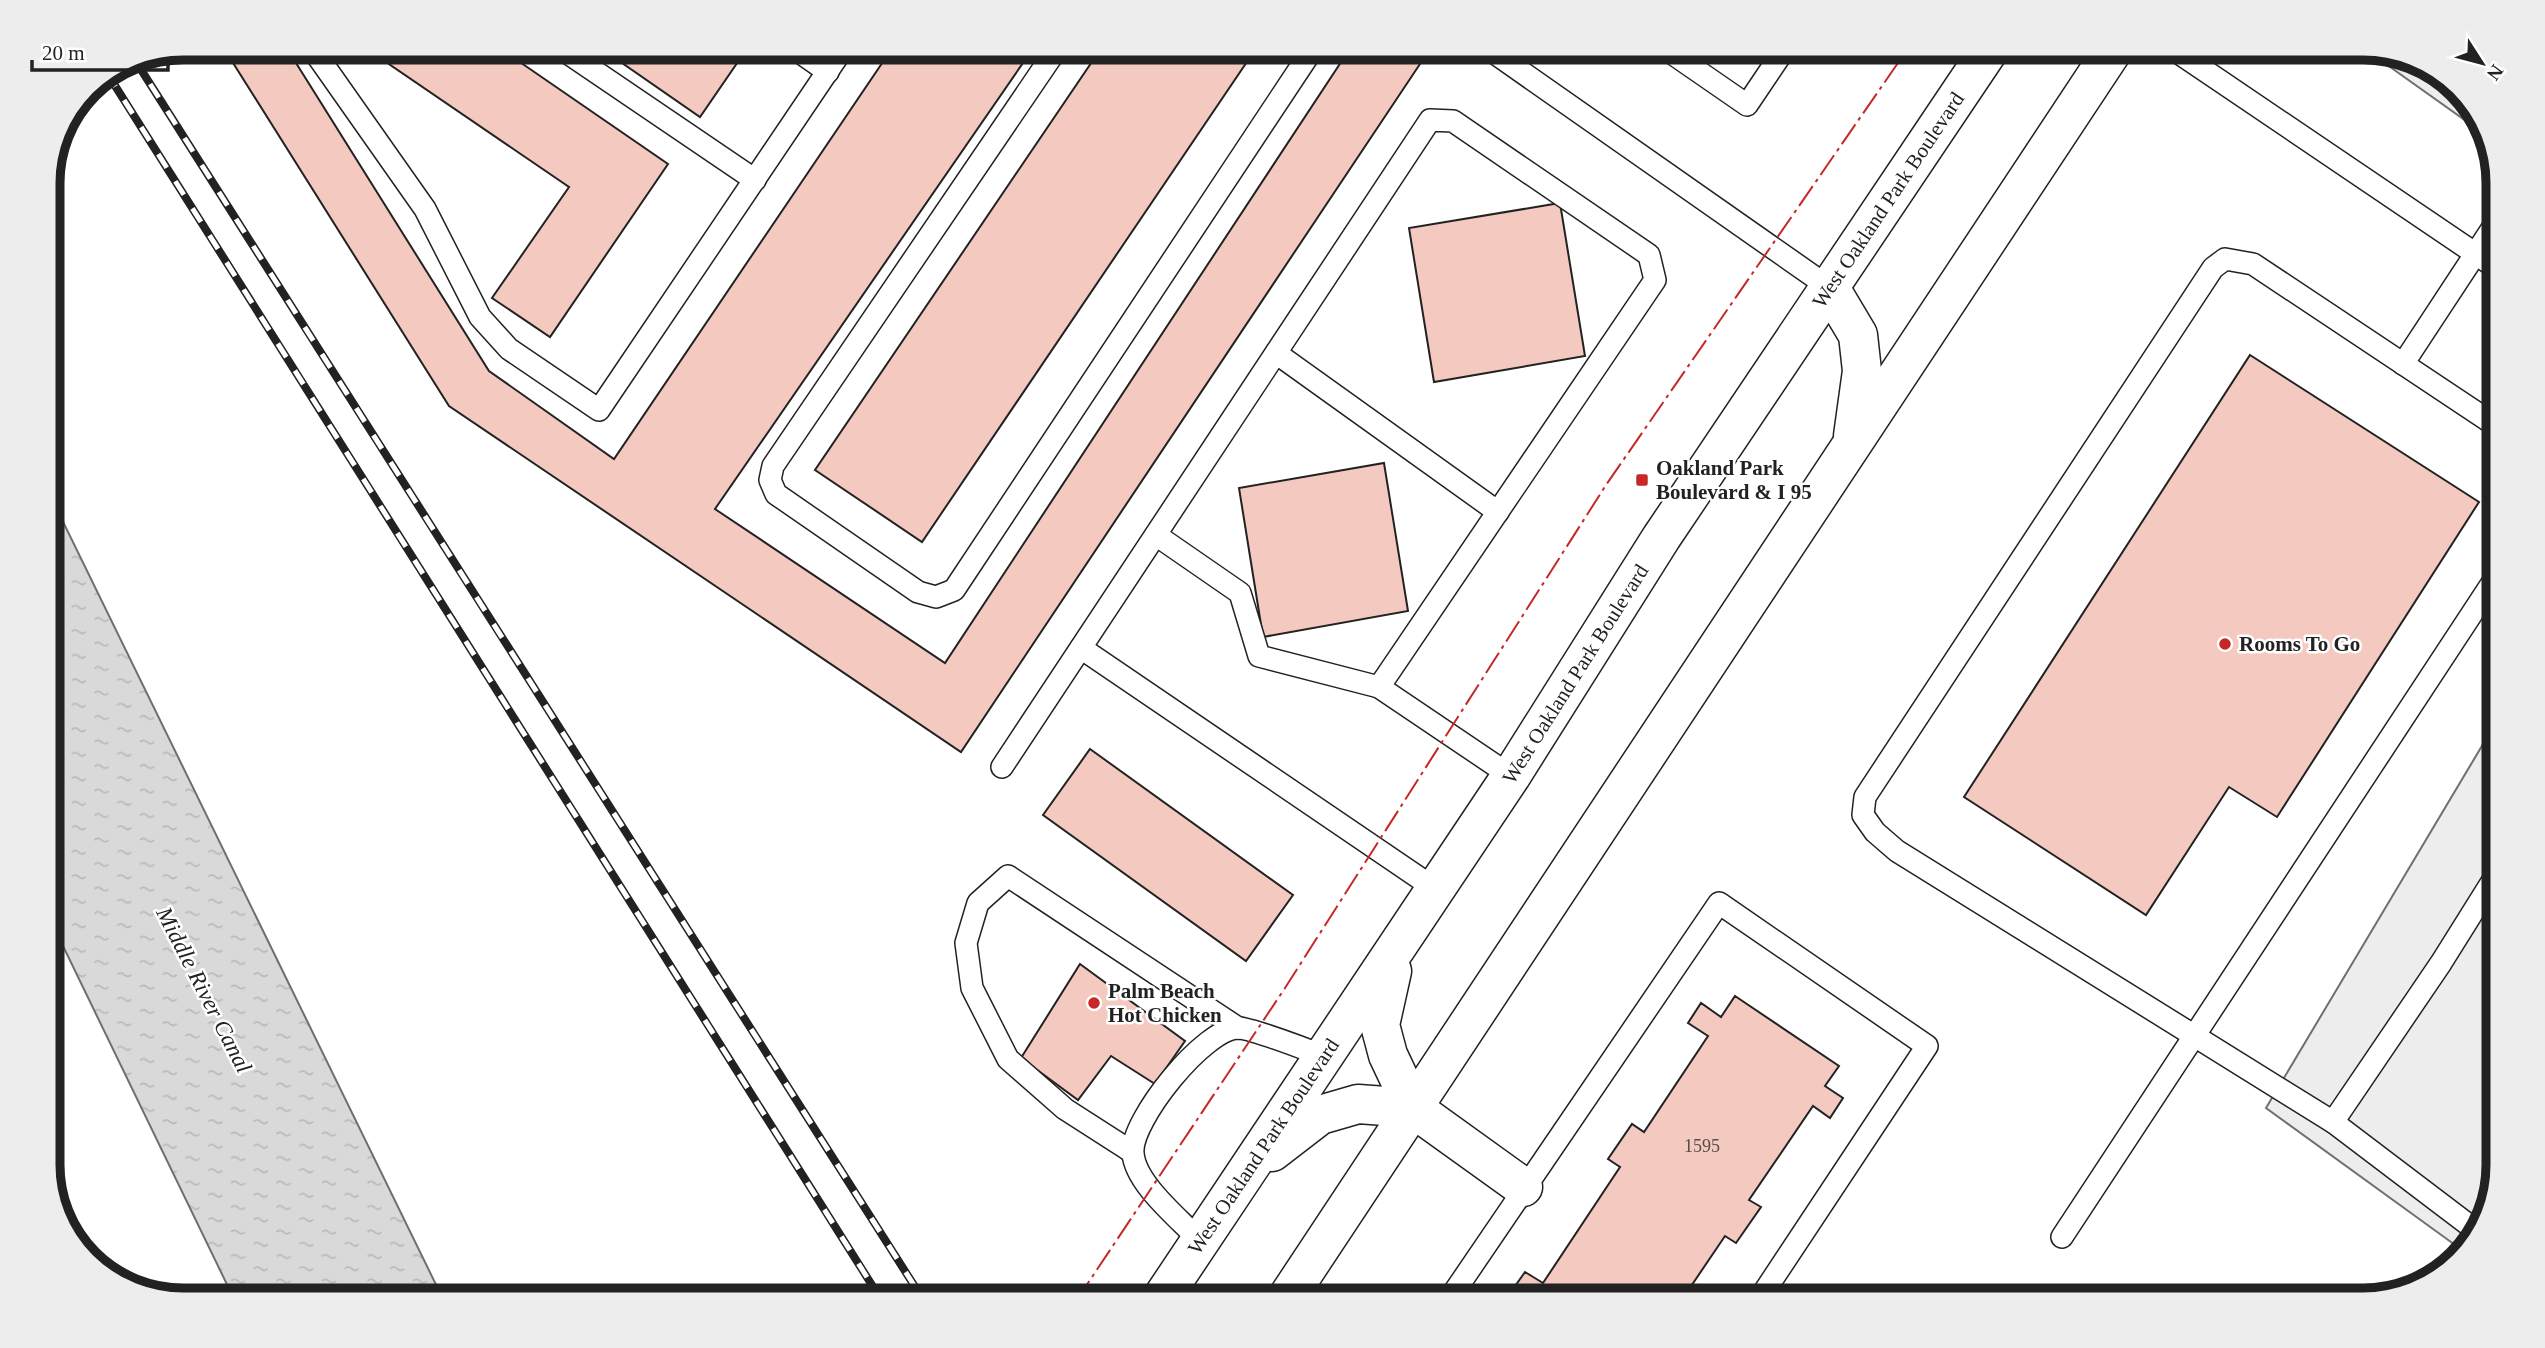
<svg xmlns="http://www.w3.org/2000/svg" width="2545" height="1348" font-family="Georgia,serif">
  <defs>
    <pattern id="water-ripples" width="26" height="14" patternUnits="userSpaceOnUse" patternTransform="scale(1.75)"><rect width="26" height="14" fill="#d9d9d9"/><path d="M2 4q2-2 4 0t4 0M15 11q2-2 4 0t4 0" fill="none" stroke="#bababa"/></pattern>
  </defs>
  <rect width="100%" height="100%" fill="#fff"/>
  <!-- parking -->
  <g fill="#ededed" stroke="#6f6f6f" stroke-width="2">
    <path d="M2362 47 2423 61 2475 108 2480 122 2476 128Z"/>
    <path d="M2498 719V1166L2484 1226 2462 1250 2266 1108Z"/>
  </g>
  <!-- water -->
  <path fill="url(#water-ripples)" stroke="#6f6f6f" stroke-width="2" d="M48 491 444 1301H235L48 915Z"/>
  <!-- building -->
  <g fill="#f3c9c0" stroke="#222" stroke-width="2">
    <path d="M223 47H286L489 371 614 459 893 47H1034L715 509 945 663 1351 47H1412L1424 58 961 752 449 406Z"/>
    <path d="M364 47H498L668 164 550 337 492 298 569 187Z"/>
    <path d="M599 47H736L744 53 700 117Z"/>
    <path d="M1102 47H1257L922 542 815 470Z"/>
    <path d="M1560 203 1585 356 1434 382 1409 228Z"/>
    <path d="M2250 355 2479 502 2277 817 2229 787 2146 915 1964 797Z"/>
    <path d="M1384 463 1408 611 1263 637 1239 488Z"/>
    <path d="M1090 749 1293 895 1246 961 1043 815Z"/>
    <path d="M1080 964 1185 1041 1155 1084 1111 1056 1078 1100 1021 1058Z"/>
    <path d="M1735 996 1839 1066 1825 1086 1843 1098 1830 1118 1813 1106 1749 1200 1761 1207 1736 1243 1725 1236 1681 1301H1530L1513 1289 1525 1272 1543 1283 1620 1167 1608 1159 1632 1124 1644 1132 1708 1036 1688 1023 1701 1003 1721 1017Z"/>
  </g>
  <g fill="none" stroke-linecap="round" stroke-linejoin="round">
    <defs>
      <g id="lane">
        <path d="M311 47 425 209 480 317 509 349 599 410 844 47"/>
        <path d="M559 47 755 180"/>
        <path d="M792 47 828 72"/>
        <path d="M1058 47 773 466 770 480 776 494 918 592 936 597 954 590 1314 47"/>
        <path d="M1486 47 1830 288"/>
        <path d="M1663 47 1747 105 1786 47"/>
        <path d="M2170 47 2498 269"/>
        <path d="M1276 353 1498 512"/>
        <path d="M2403 364 2497 221"/>
        <path d="M1156 535 1240 593 1259 656 1379 687"/>
        <path d="M1081 648 1434 888"/>
        <path d="M1002 767 1430 120 1453 121 1649 255 1655 280 1379 687 1511 776"/>
        <path d="M2333 1122 1897 851 1875 832 1863 815 1865 797 2213 268 2225 259 2253 264 2498 427"/>
        <path d="M1132 1152 1065 1109 1008 1059 972 988 966 943 978 903 1008 876 1238 1028"/>
        <path d="M2478 1232 2333 1122 2441 963 2498 872"/>
        <path d="M2062 1237 2498 574"/>
        <path d="M1200 1241C1180 1219 1135 1184 1133 1153 1130 1121 1205 1027 1239 1028 1255 1029 1306 1050 1325 1056"/>
        <path d="M1448 1301 1719 903 1927 1046 1758 1301"/>
      </g>
      <path id="street" d="M1413 1108 1523 1187"/>
      <g id="primary">
        <path d="M1830 288 1858 335 1862 371 1853 436"/>
        <path d="M1392 971 1380 1025 1388 1055 1413 1108"/>
        <path d="M1272 1152 1320 1115 1358 1104 1413 1108"/>
        <path id="s1" d="M1160 1301 1511 776 1661 538 1991 47"/>
        <path d="M1285 1301 2115 47"/>
      </g>
    </defs>
    <!-- lane casing -->
    <use href="#lane" stroke="#222" stroke-width="24"/>
    <!-- street casing -->
    <use href="#street" stroke="#222" stroke-width="41"/>
    <!-- primary casing -->
    <use href="#primary" stroke="#222" stroke-width="41"/>
    <!-- lane -->
    <use href="#lane" stroke="#fff" stroke-width="21"/>
    <!-- street -->
    <use href="#street" stroke="#fff" stroke-width="38"/>
    <!-- primary -->
    <use href="#primary" stroke="#fff" stroke-width="38"/>
    <defs>
      <g id="rail">
        <path d="M133 57 924 1301"/>
        <path d="M107 73 882 1301"/>
      </g>
    </defs>
    <!-- rail casing -->
    <use href="#rail" stroke="#222" stroke-width="8"/>
    <!-- rail -->
    <use href="#rail" stroke="#fff" stroke-width="5" stroke-dasharray="16" stroke-linecap="butt"/>
    <!-- power -->
    <path stroke="#c62828" stroke-width="2" stroke-dasharray="24 5 3.5 5" stroke-linecap="butt" d="M1076 1301 1285 988 1606 485 1909 47"/>
  </g>
  <!-- markers -->
  <g fill="#c62828" stroke="#fff" stroke-width="2.5">
    <rect x="1635" y="473" width="14" height="14" rx="3.5"/>
    <circle cx="2225" cy="644" r="7"/>
    <circle cx="1094" cy="1003" r="7"/>
  </g>
  <g text-anchor="middle" dominant-baseline="central" stroke-width="5" stroke-linejoin="round" paint-order="stroke">
    <!-- number labels -->
    <g font-size="18" fill="#564c4a">
      <text x="1702" y="1146">1595</text>
    </g>
    <!-- street labels -->
    <g font-size="21" fill="#222" stroke="#fff">
      <text stroke="none"><textPath href="#s1" startOffset="1320">West Oakland Park Boulevard</textPath></text>
      <text stroke="none"><textPath href="#s1" startOffset="752">West Oakland Park Boulevard</textPath></text>
      <text stroke="none"><textPath href="#s1" startOffset="186">West Oakland Park Boulevard</textPath></text>
    </g>
    <!-- poi labels -->
    <g font-size="21" font-weight="bold" fill="#222" stroke="#fff" text-anchor="start">
      <text x="1656" y="468">Oakland Park<tspan x="1656" dy="24">Boulevard &amp; I 95</tspan></text>
      <text x="2239" y="644">Rooms To Go</text>
      <text x="1108" y="991">Palm Beach<tspan x="1108" dy="24">Hot Chicken</tspan></text>
    </g>
    <!-- water labels -->
    <g font-size="23" font-style="italic" fill="#222" stroke="#fff">
      <text transform="translate(204 990) rotate(63)">Middle River Canal</text>
    </g>
  </g>
  <!-- crop -->
  <path d="M0 0H2545V1348H0ZM183 60H2363A123 123 0 0 1 2486 183V1165A123 123 0 0 1 2363 1288H183A123 123 0 0 1 60 1165V183A123 123 0 0 1 183 60Z" fill="#ededed" fill-rule="evenodd"/>
  <path fill="none" stroke="#222" stroke-width="9" d="M183 60H2363A123 123 0 0 1 2486 183V1165A123 123 0 0 1 2363 1288H183A123 123 0 0 1 60 1165V183A123 123 0 0 1 183 60Z"/>
  <!-- north arrow -->
  <g transform="translate(2482 63) rotate(126)" stroke="#ffffff" stroke-width="5" paint-order="stroke">
  <path d="M0-5L12 26L0 18L-12 26Z" fill="#222222"/>
  <text y="-10" font-size="19" font-weight="bold" text-anchor="middle" fill="#222222">N</text>
  </g>
  <!-- scale -->
  <path d="M32 60v10h136v-10" fill="none" stroke="#222222" stroke-width="3.5"/>
  <text x="42" y="60" font-size="21" fill="#222222" stroke="#ffffff" stroke-width="5" paint-order="stroke">20 m</text>
</svg>
